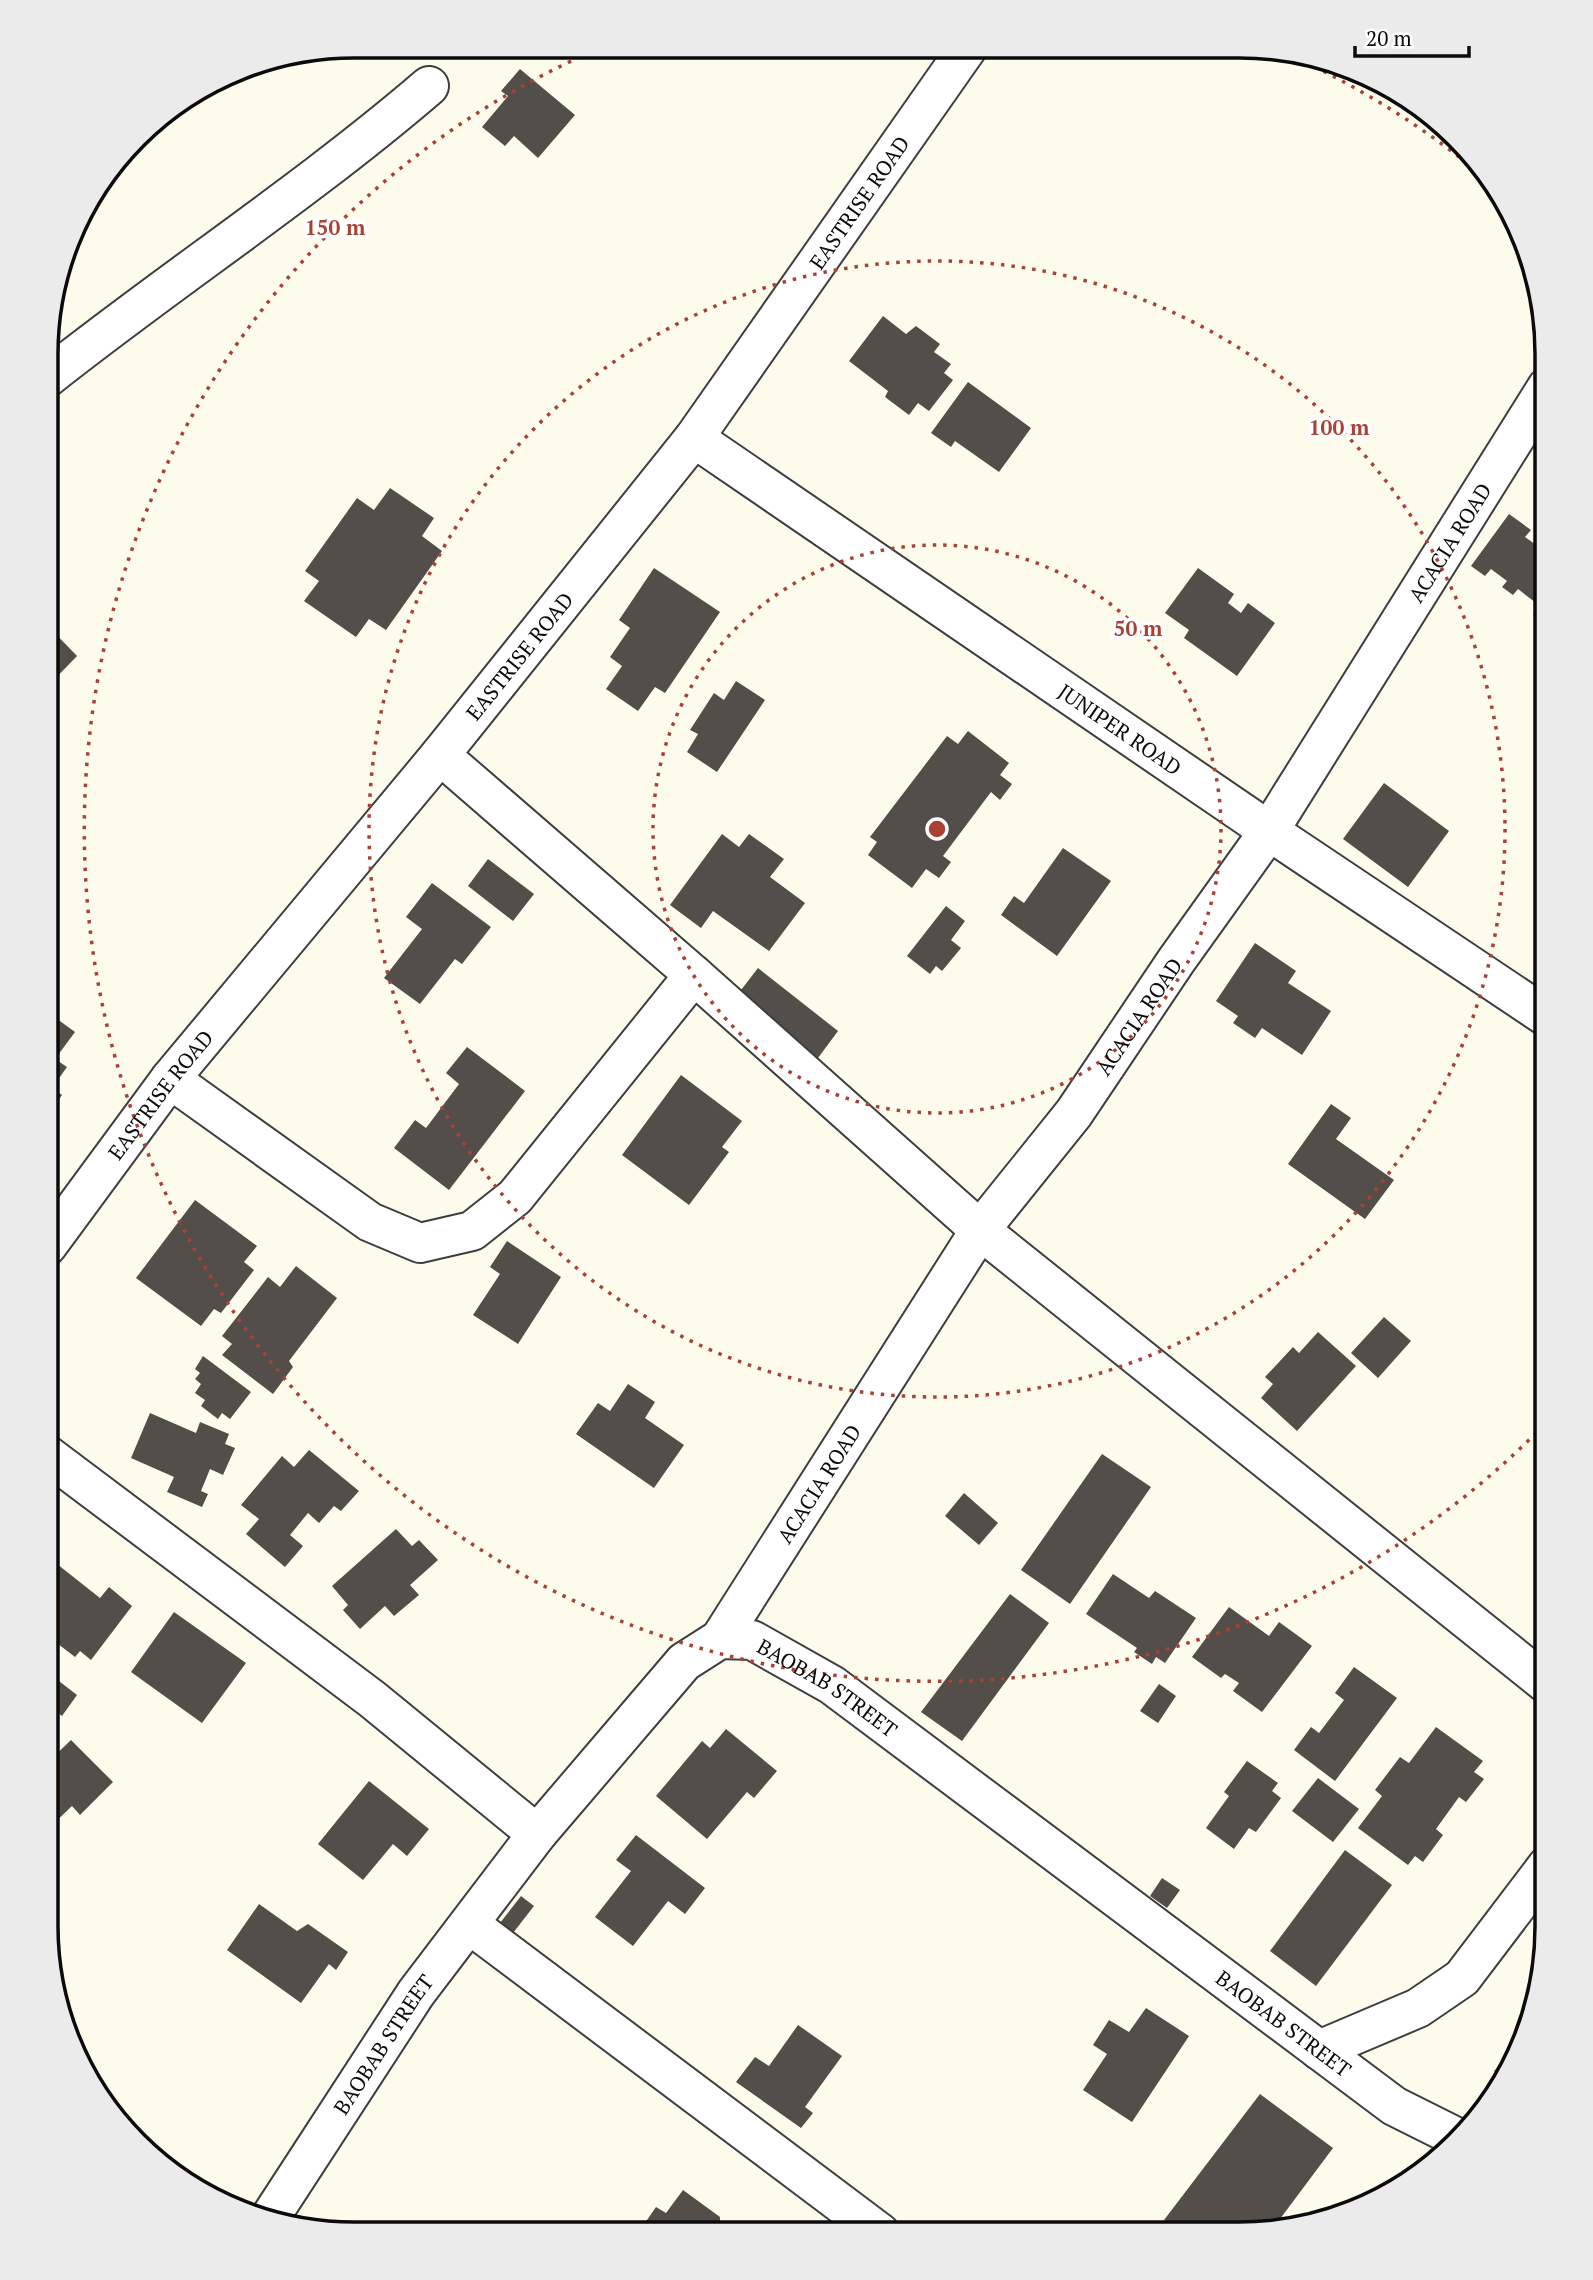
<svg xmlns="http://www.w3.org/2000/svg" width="1593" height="2280" font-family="'PT Serif',serif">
  <rect width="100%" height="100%" fill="#fdfcec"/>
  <!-- building -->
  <g fill="#534e49">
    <path d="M520 69 575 115 538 158 514 136 505 146 482 127 508 96 501 91Z"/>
    <path d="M883 316 906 334 916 326 940 344 934 352 951 364 944 373 953 380 929 411 918 403 909 415 885 397 888 391 849 361Z"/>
    <path d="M968 382 1031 428 999 472 955 441 951 447 931 433Z"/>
    <path d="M390 488 434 518 422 536 442 551 386 630 369 619 356 637 304 601 319 581 305 571 357 498 374 510Z"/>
    <path d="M1509 514 1531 530 1525 537 1539 547 1543 542 1547 546V626L1533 615 1540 606 1518 589 1513 595 1502 587 1507 581 1491 569 1485 576 1471 566Z"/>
    <path d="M654 568 720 612 665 693 655 687 638 711 606 689 622 666 610 657 630 628 619 620Z"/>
    <path d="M1198 568 1234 594 1228 603 1241 613 1248 603 1275 623 1237 676 1184 638 1189 630 1165 613Z"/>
    <path d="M48 626 77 656 48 686Z"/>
    <path d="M736 681 765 700 717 772 687 752 698 734 690 730 714 693 724 700Z"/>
    <path d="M968 731 1009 763 1000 775 1012 784 1000 800 991 792 943 856 951 862 939 878 926 869 912 888 868 855 877 842 870 837 947 736 958 744Z"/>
    <path d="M1384 783 1449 831 1408 887 1343 839Z"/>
    <path d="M722 834 739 847 749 834 784 859 770 877 805 903 769 951 713 911 701 928 670 905Z"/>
    <path d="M1063 848 1111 881 1057 956 1001 915 1014 896 1024 903Z"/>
    <path d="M488 859 534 894 513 921 468 886Z"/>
    <path d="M432 883 491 927 462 964 455 959 420 1004 384 978 422 929 406 917Z"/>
    <path d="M946 906 965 921 951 940 961 948 942 971 936 966 930 974 907 956Z"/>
    <path d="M1255 943 1296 971 1288 983 1331 1011 1302 1055 1262 1028 1255 1038 1233 1023 1238 1016 1216 1001Z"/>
    <path d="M758 968 838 1031 812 1066 731 1003Z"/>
    <path d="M53 1016 75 1032 55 1059 67 1067 52 1088 62 1095 48 1116 47 1018 50 1021Z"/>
    <path d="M467 1047 525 1091 449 1190 394 1148 415 1120 426 1128 459 1084 446 1073Z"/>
    <path d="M681 1075 742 1121 722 1147 729 1152 689 1205 622 1155Z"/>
    <path d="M1331 1104 1351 1118 1336 1139 1394 1180 1365 1219 1288 1164Z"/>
    <path d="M195 1200 257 1246 244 1262 254 1270 221 1313 214 1309 201 1326 136 1278Z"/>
    <path d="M507 1241 561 1277 518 1344 473 1315 500 1274 490 1267Z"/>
    <path d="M296 1266 337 1298 289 1361 293 1367 273 1394 222 1355 232 1344 222 1336 268 1277 280 1287Z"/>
    <path d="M1384 1317 1411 1341 1378 1378 1351 1353Z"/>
    <path d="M1318 1332 1356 1366 1297 1431 1261 1398 1273 1384 1265 1377 1293 1347 1299 1353Z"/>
    <path d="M203 1356 251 1392 230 1419 222 1413 218 1419 201 1406 205 1400 195 1393 201 1384 195 1379 200 1373 195 1369Z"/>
    <path d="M628 1384 655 1402 645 1418 684 1445 654 1488 576 1434 598 1403 610 1411Z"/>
    <path d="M150 1413 196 1433 200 1422 229 1434 225 1444 235 1448 223 1475 210 1469 201 1491 208 1494 202 1507 167 1492 174 1477 131 1458Z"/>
    <path d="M309 1450 359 1491 341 1511 334 1506 319 1523 308 1513 290 1535 303 1546 285 1567 246 1534 259 1519 241 1505 282 1456 294 1467Z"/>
    <path d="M1102 1454 1151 1487 1070 1604 1021 1570Z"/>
    <path d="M964 1493 998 1523 979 1545 945 1516Z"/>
    <path d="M396 1529 412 1546 419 1540 438 1560 410 1585 419 1595 394 1616 385 1606 360 1629 343 1610 348 1605 332 1586Z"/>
    <path d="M57 1564 100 1598 109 1587 132 1606 91 1660 80 1651 75 1657 49 1637 56 1630 46 1622V1578Z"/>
    <path d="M1113 1574 1149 1598 1155 1591 1196 1618 1165 1663 1156 1657 1152 1664 1134 1652 1137 1648 1086 1614Z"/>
    <path d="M1010 1594 1049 1623 962 1741 921 1712Z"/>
    <path d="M1229 1607 1269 1636 1279 1622 1312 1646 1262 1712 1233 1691 1239 1683 1225 1674 1221 1678 1192 1657Z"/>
    <path d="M174 1612 246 1663 202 1723 131 1672Z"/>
    <path d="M1354 1667 1397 1698 1335 1781 1294 1750 1311 1727 1319 1733 1344 1700 1335 1693Z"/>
    <path d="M46 1671 77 1695 62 1716 46 1704Z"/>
    <path d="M1159 1684 1176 1696 1158 1723 1140 1711Z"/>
    <path d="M1436 1727 1483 1761 1474 1772 1484 1779 1466 1802 1459 1797 1436 1829 1443 1835 1423 1862 1415 1856 1408 1865 1358 1828 1382 1796 1375 1790 1400 1757 1409 1763Z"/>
    <path d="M726 1729 777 1771 754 1798 747 1792 707 1839 656 1796 702 1741 710 1748Z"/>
    <path d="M71 1740 113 1782 80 1815 72 1806 46 1831V1764Z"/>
    <path d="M1247 1761 1278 1783 1272 1791 1281 1798 1256 1832 1249 1828 1234 1849 1206 1828 1229 1796 1224 1792Z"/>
    <path d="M1318 1778 1359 1809 1333 1842 1292 1811Z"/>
    <path d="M369 1781 429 1829 407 1856 393 1844 363 1880 318 1844Z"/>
    <path d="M636 1835 705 1888 685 1914 668 1901 633 1946 595 1917 631 1871 616 1860Z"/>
    <path d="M1345 1850 1392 1885 1316 1986 1270 1951Z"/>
    <path d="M1162 1878 1180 1890 1167 1908 1150 1896Z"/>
    <path d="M521 1896 534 1906 513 1933 500 1923Z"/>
    <path d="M259 1904 297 1931 308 1924 348 1952 336 1970 329 1964 301 2003 227 1950Z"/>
    <path d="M1146 2008 1189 2036 1132 2122 1083 2090 1107 2054 1093 2045 1109 2020 1129 2032Z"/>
    <path d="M798 2025 842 2056 805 2107 813 2113 801 2128 736 2082 755 2057 769 2066Z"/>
    <path d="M1521 2045V2046L1503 2082 1494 2071Z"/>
    <path d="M1260 2094 1333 2148 1274 2227 1240 2234H1184L1164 2220Z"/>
    <path d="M683 2190 720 2217V2233H638L656 2207 666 2213Z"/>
  </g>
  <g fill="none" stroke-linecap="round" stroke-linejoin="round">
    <defs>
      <g id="minor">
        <path d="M48 377C173 278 308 190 429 86"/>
        <path id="s1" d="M694 438 1269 831 1547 1017"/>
        <path d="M440 755 694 975 980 1230 1547 1684"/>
        <path d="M170 1079 370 1222 420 1243 472 1231 515 1197 694 975"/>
        <path id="s2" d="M47 1246 170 1079 440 755 694 438 968 47"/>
        <path d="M46 1454 372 1699 537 1834"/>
        <path id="s3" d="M720 1639 980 1230 1074 1113 1176 961 1269 831 1547 387"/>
        <path d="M469 1924 880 2233"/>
        <path d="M1319 2050 1418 2008 1462 1978 1547 1866"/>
        <path id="s4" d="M271 2216 416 1993 537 1834 684 1662 720 1639 752 1640 832 1685 1394 2106 1460 2139"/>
      </g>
    </defs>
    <!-- minor casing -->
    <use href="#minor" stroke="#3e3e3e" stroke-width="42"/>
    <!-- minor -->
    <use href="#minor" stroke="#fff" stroke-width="38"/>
  </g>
  <!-- distance rings -->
  <g fill="none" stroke="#aa4135" stroke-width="3.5" stroke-dasharray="3.5 7">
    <circle cx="937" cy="829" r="284"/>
    <circle cx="937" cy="829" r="568"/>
    <path d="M1544 1425A851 851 0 1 1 598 49M1276 49A851 851 0 0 1 1478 172"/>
  </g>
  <g text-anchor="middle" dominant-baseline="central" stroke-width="7" stroke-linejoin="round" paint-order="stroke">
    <!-- street labels -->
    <g font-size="21" fill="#0b0b0b" stroke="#fff">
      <text stroke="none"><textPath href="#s2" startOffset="1323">EASTRISE ROAD</textPath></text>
      <text stroke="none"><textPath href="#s3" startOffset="1318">ACACIA ROAD</textPath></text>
      <text stroke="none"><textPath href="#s2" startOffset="756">EASTRISE ROAD</textPath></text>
      <text stroke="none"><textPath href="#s1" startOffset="516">JUNIPER ROAD</textPath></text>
      <text stroke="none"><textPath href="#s3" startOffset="751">ACACIA ROAD</textPath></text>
      <text stroke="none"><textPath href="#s2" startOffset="189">EASTRISE ROAD</textPath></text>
      <text stroke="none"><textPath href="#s3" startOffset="184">ACACIA ROAD</textPath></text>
      <text stroke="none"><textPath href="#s4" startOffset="856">BAOBAB STREET</textPath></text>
      <text stroke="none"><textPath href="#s4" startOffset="1423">BAOBAB STREET</textPath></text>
      <text stroke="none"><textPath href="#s4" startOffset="205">BAOBAB STREET</textPath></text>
    </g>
  </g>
  <!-- crop -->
  <path d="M0 0H1593V2280H0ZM354 58H1239A296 296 0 0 1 1535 354V1926A296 296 0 0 1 1239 2222H354A296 296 0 0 1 58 1926V354A296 296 0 0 1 354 58Z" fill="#ebebeb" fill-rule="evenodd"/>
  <path fill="none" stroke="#0b0b0b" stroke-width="3.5" d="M354 58H1239A296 296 0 0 1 1535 354V1926A296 296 0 0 1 1239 2222H354A296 296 0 0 1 58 1926V354A296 296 0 0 1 354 58Z"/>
  <circle cx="937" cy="829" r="10" fill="#aa4135" stroke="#fff" stroke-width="3.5"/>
  <g font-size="21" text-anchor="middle" font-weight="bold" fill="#aa4135" stroke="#fff" stroke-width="7" stroke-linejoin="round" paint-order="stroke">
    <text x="335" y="235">150 m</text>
    <text x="1339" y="435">100 m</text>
    <text x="1138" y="636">50 m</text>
  </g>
  <!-- scale -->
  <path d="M1355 46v10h114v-10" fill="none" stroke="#0b0b0b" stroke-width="3.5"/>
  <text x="1366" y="46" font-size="21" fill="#0b0b0b" stroke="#ffffff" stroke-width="5" paint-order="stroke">20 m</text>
</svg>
